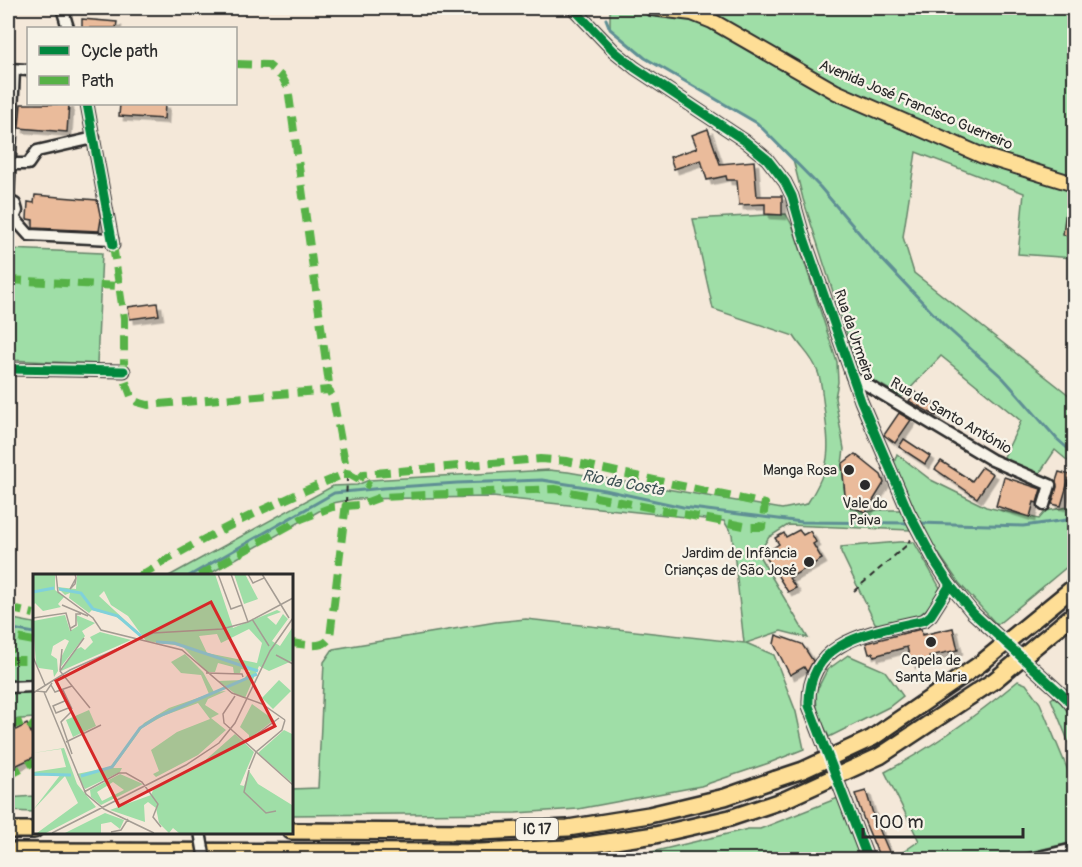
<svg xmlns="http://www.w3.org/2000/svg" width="1082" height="867" font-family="Pangolin,sans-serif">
  <defs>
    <filter id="shadow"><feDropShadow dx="4.5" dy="4.5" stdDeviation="0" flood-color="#0004"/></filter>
  </defs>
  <rect width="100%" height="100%" fill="#f4e8d9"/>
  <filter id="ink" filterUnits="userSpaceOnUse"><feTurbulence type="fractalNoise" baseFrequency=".0167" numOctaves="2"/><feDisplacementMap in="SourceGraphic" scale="12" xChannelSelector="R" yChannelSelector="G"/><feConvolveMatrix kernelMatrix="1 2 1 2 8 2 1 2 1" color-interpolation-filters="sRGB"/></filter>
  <g filter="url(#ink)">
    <!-- green -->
    <g fill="#9fdea7" stroke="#658469" stroke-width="1.5">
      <path d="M610 8H1074V258L1018 254 1024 193 916 152 903 237 914 273 1074 399V466L1055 450 1039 474 1002 461 1021 421 941 356 902 397 859 372 803 199 793 159 757 123 645 58 610 29Z"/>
      <path d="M786 214 793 227 837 362 838 382 835 398 844 449 842 464 846 505 866 512 879 510H901L910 530 788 525 769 537 758 554 808 638 781 631 746 643 774 655 796 712 804 749 769 763 701 786 578 809 516 813 291 815V789L318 788 324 662 333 649 496 622 526 619 744 643 732 534 724 521 492 497 354 499 333 503 206 576H169L333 486 357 485 369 480 549 470 568 472 782 509 807 504C832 465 830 451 824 407 822 395 822 380 817 370 812 356 801 348 794 336L713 309 693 219Z"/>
      <path d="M8 249 102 253 97 364 8 360Z"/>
      <path d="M897 454 931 480 986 507 1039 519 1046 511 1074 506V561L997 625 959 583 927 537 894 463Z"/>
      <path d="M899 542H914L940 588C925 621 913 617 880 626L875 623 841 552V547Z"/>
      <path d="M8 618 34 623V682H8Z"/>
      <path d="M848 655 885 671 903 696 889 707 829 737 817 711 816 692 827 670Z"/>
      <path d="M1018 681 1026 684 1040 703 1074 785V842L998 859H901L900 854 919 841 885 772C933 747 977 715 1018 681Z"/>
      <path d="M34 691V718L8 720V692Z"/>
      <path d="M1054 697C1077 714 1075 729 1074 755L1051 699Z"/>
      <path d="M34 796V812L8 811V798Z"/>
      <path d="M838 798 862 859 609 860 639 855 748 829H760Z"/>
    </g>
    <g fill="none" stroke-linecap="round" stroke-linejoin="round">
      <!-- stream -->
      <g stroke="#5e8f94" stroke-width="3">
        <path d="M606 19 610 29 645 58 757 123 820 187 877 254 943 324 1003 378 1057 439 1074 454"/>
        <path d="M918 523 1023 526 1074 519"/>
        <path d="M189 576 334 493 383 488 457 483 542 480 605 490 683 507 802 522 911 523"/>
        <path d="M8 628 34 633"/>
      </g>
    </g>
    <!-- building -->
    <g fill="#eabb9b" stroke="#2b2b2b" stroke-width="1.5" filter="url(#shadow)">
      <path d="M82 19 117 22 116 28H82Z"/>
      <path d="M21 104H69L67 132 19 128Z"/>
      <path d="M120 104H165L164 119 119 116Z"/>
      <path d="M708 129 720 164 754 161 757 196H782V215L765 214V204L739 205 737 180H727L726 176 707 180 701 160 674 169 670 157 697 148 692 135Z"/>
      <path d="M35 195 97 200 101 219 99 231 33 228V220L27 219 28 202 34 203Z"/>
      <path d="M1066 208 1074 209V237L1063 235Z"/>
      <path d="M157 303 159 315 130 319 128 307Z"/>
      <path d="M915 392 941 408 936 416 909 401Z"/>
      <path d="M899 413 911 420 895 443 884 435Z"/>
      <path d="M904 439 930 456 925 464 899 447Z"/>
      <path d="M855 454 881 475 884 483 866 512 846 505 842 464Z"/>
      <path d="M941 461 972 481 982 467 993 474 977 498 935 469Z"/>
      <path d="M1059 472 1070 475 1061 506 1052 504 1057 487 1056 481Z"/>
      <path d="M1004 477 1041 489 1037 503 1034 502 1030 517 996 506Z"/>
      <path d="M799 530 803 535 810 531 816 542 813 544 822 559 789 578 796 588 788 592 764 554 779 544 775 538 784 533 786 537Z"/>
      <path d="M953 628 958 650 929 656 930 659 911 664 907 647 874 656 873 652 869 654 866 643 921 629 922 635Z"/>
      <path d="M776 635 802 644 813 661 807 672 804 667 790 675 774 644Z"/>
      <path d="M27 724 34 739V757L13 767 8 756V734Z"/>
      <path d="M866 791 874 817 890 854 880 858 864 820 855 794Z"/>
    </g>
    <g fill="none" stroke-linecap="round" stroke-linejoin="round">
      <defs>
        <g id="minor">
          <path d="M62 8 68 28"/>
          <path d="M573 8 614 51 635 68 745 141 767 159 785 182 792 196 803 235 861 401 908 511 935 562 950 585 973 613 1066 698 1074 708"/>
          <path d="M8 69 28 70"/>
          <path d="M87 104 113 245"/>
          <path d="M9 164H28L37 151 94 138"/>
          <path d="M8 201 14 70"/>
          <path d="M8 201 15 204 17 211 14 218 8 220"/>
          <path d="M14 218 29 235 112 239"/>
          <path d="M8 369 124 371"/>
          <path d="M852 376 992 460 1050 485 1044 505"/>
          <path d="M8 687 34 686"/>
          <path d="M868 860 809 706C806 638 875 632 925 620L931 615 950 585"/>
          <path d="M1027 860 1074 849"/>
        </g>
        <path id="major" d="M651 8 692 13 712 21 836 92 983 156 1074 184"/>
        <g id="highway">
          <path d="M8 830H34"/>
          <path d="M291 831 481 832 568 828 649 815 725 797 776 779"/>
          <path d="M8 851 481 852 567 848 655 835 730 818 784 800"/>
        </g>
      </defs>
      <!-- minor casing -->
      <use href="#minor" stroke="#2b2b2b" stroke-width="15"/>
      <!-- major casing -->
      <use href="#major" stroke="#2b2b2b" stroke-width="18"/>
      <!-- highway casing -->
      <use href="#highway" stroke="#2b2b2b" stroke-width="20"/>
      <!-- path -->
      <g stroke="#2b2b2b" stroke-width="2" stroke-dasharray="6 4.5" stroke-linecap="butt">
        <path d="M346 503 347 479"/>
        <path d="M854 591 908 544 910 539"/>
      </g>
      <!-- minor -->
      <use href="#minor" stroke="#f7f3e8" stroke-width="10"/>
      <!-- major -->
      <use href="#major" stroke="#fede96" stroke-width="14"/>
      <!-- highway -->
      <use href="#highway" stroke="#fede96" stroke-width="15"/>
      <defs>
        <path id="minor-bridge" d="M200 832 205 860"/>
        <g id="highway-bridge">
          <path d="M776 779 803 770 872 738 980 664 1074 587"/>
          <path d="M784 800 880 756 995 680 1074 614"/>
        </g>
      </defs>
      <!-- minor-bridge casing -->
      <use href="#minor-bridge" stroke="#2b2b2b" stroke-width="15" stroke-linecap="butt"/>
      <!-- highway-bridge casing -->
      <use href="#highway-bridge" stroke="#2b2b2b" stroke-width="20" stroke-linecap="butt"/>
      <!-- minor-bridge -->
      <use href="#minor-bridge" stroke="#f7f3e8" stroke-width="10"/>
      <!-- highway-bridge -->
      <use href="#highway-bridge" stroke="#fede96" stroke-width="15"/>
      <!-- quiet -->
      <g stroke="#56b246" stroke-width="8" stroke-dasharray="15 8" stroke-linecap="butt">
        <path d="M236 64 268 65 282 77 288 88 330 391"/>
        <path d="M113 245 124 318V377L131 396 137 402 148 405 329 390 333 398 347 473V479"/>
        <path d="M8 280 119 286"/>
        <path d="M140 576C206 535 276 502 347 473L370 486"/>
        <path d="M199 576 301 519 332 507 359 505 381 497 555 489 749 527H762L765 504 567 461 540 459 364 474 359 479"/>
        <path d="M8 608 34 614"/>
        <path d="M34 641 12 637 9 660H34"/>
        <path d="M291 643C303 644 324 650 330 637L346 503"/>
        <path d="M8 727 25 721 34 728"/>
        <path d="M8 776 34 762"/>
      </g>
      <defs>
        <g id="cycleway">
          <path d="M573 8 614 51 635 68 745 141 767 159 785 182 792 196 803 235 861 401 908 511 935 562 950 585 973 613 1066 698 1074 708"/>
          <path d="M87 104 113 245"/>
          <path d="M8 369 124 371"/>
          <path d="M868 860 809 706C806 638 875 632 925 620L931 615 950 585"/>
        </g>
      </defs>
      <!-- cycleway casing -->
      <use href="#cycleway" stroke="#f7f3e8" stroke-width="13"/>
      <!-- cycleway -->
      <use href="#cycleway" stroke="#00873e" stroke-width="9"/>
    </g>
  </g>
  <!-- markers -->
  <g fill="#2b2b2b" stroke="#f7f3e8" stroke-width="2">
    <circle cx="849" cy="470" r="6"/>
    <circle cx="865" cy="485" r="6"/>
    <circle cx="809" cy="562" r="6"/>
    <circle cx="931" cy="642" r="6"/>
  </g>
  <g text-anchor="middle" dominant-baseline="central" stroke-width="4.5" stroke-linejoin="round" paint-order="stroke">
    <!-- shield labels -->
    <rect fill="#f7f3e8" stroke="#686764" stroke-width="1.5" x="516" y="818" width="42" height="22" rx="4.5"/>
    <g font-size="14" font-weight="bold" fill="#2b2b2b">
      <text x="537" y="829">IC 17</text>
    </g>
    <!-- street labels -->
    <g font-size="15" fill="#2b2b2b" stroke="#f7f3e8">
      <text transform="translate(916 105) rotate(23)">Avenida José Francisco Guerreiro</text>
      <text transform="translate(854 335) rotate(71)">Rua da Urmeira</text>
      <text transform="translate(951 416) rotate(30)">Rua de Santo António</text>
    </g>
    <!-- poi labels -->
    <g font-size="15" fill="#2b2b2b" stroke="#f7f3e8" text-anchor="end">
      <text x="837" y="470">Manga Rosa</text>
      <text x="865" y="503" text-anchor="middle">Vale do<tspan x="865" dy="17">Paiva</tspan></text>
      <text x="797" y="553">Jardim de Infância<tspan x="797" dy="17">Crianças de São José</tspan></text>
      <text x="931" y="660" text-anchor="middle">Capela de<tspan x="931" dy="17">Santa Maria</tspan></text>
    </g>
    <!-- water labels -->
    <g font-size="16" font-style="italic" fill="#405457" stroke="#f7f3e8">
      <text transform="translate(623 483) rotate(11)">Rio da Costa</text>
    </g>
  </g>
  <!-- overview -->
  <g transform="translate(33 574)">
    <rect width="260" height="260" fill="#f4e8d9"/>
    <path d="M0 0H22V16L31 23 25 30 28 33 10 37 2 29 0 32ZM44 0H182L200 54 244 36 248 38 234 43 243 51 250 40 255 45 239 67 247 72 259 54V87L236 97 226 92 212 124 204 121 185 107 210 106 217 97 208 95 207 99 201 100 200 93 185 89 182 98H174L149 72 113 67 95 42 78 31 71 17 66 22 109 62 82 42 59 36 56 39 36 24 37 19 32 21 24 13 43 15ZM216 55 229 69 224 89 174 79 166 62 184 60 188 69ZM201 0H212L225 25 211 30ZM32 41 37 57 45 52 43 41 62 49 49 57 52 62 27 94V86L36 67 32 65 20 72 18 81 24 85 25 97 21 103 20 96 6 94 3 90 0 47ZM67 58 98 66 28 97 42 76 48 73 52 76 60 68 57 63ZM152 80 170 98 181 118 193 117 175 125 172 131 186 140 178 144 193 156 165 181 123 203 120 200 126 197 118 176 144 158 177 145 165 129 130 142 109 154 80 194H89L87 198 52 215 44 200 77 193 111 149 136 134 176 120 168 101 148 99 138 88ZM246 106 258 117 240 135 229 124ZM219 130 241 146 216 165V161L207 153ZM56 136 63 152 40 163 33 146ZM251 156 259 160V209L225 179ZM202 160 221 178 207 211 211 212 216 197 225 210 259 231V259H146L140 254 136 259 126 249 123 234 115 228 111 231 112 248 77 236 118 221 121 214 169 189ZM31 174 44 210 63 233 13 259H4L45 229 32 202 0 236 28 200 0 202V198L33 193 28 175 0 179ZM87 200 110 210 68 231 58 223 57 216ZM80 208 91 216 69 227 64 218ZM72 239 91 246 87 255 78 248 68 250V259H32Z" fill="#9fdea7" fill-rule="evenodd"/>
    <path fill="none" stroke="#80d1da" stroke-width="3" d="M26 15 48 19 60 35 85 42 108 62M0 18 21 14M123 68 141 69 225 97M0 200 38 201M48 202 79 193 107 154 124 143 224 100"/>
    <path fill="none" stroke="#a49c93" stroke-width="1.5" d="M23 0 25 18 60 44 68 56 149 76 199 119 229 130 252 146M42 0 43 4 42 10 37 15 43 4M185 0 198 35 209 31M198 0 215 48M215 0 220 9 231 4M229 0 256 44M29 31 55 42M0 44 33 39 38 57M219 45 236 72M38 54 43 51V40H48M51 64 27 97 57 134M243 81 260 90M0 83 12 111M27 96 29 75M173 99 209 100 210 103M18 111 22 118 39 112M30 116 39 135M3 117 13 118 19 109M11 118 53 220 71 235 121 259M0 119 37 96 120 59 189 55 215 48 260 24M202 122 190 140 191 149 260 211M34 126 20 132 23 139 38 133M38 138 28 148 39 180M33 168 68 151M212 169 246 144M216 195 223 178 249 156 252 146M216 196 211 218 233 239 243 237M51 218 86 199H93L109 208 125 230 120 243 128 253M78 258 88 256 95 245M19 259 153 191 186 169 202 149 237 77 260 44"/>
    <path fill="#d62828" fill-opacity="0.15" stroke="#d62828" stroke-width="3" d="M178 28 242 152 86 232 23 107Z"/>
    <rect width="260" height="260" fill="none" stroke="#2b2b2b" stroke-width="3"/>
  </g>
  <!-- margin -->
  <rect width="1082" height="867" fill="none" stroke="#f7f3e8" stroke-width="30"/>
  <rect x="15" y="15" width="1052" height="837" fill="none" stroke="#2b2b2b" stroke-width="2" filter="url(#ink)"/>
  <!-- legend -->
  <rect x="27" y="27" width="210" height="78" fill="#f7f3e8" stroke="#a5a39c" stroke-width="1.5"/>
  <rect x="39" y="46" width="30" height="9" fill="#00873e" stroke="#a5a39c" stroke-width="1.5"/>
  <text x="81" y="57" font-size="18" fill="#2b2b2b">Cycle path</text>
  <rect x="39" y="76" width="30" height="9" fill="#56b246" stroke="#a5a39c" stroke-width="1.5"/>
  <text x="81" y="87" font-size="18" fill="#2b2b2b">Path</text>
  <!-- scale -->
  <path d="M863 828v9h160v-9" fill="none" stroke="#2b2b2b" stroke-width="3"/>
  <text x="872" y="828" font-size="18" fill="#2b2b2b" stroke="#f7f3e8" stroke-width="4.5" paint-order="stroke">100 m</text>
</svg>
